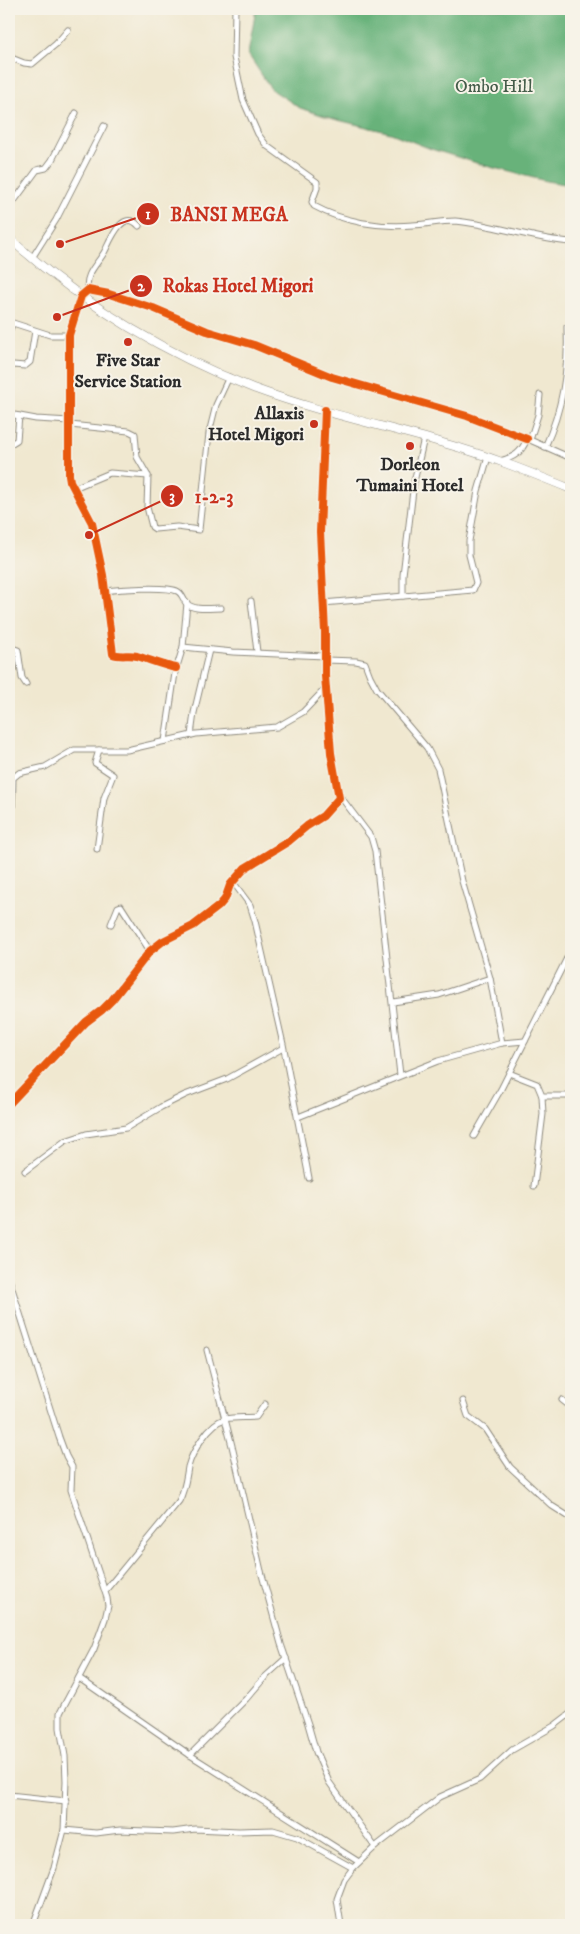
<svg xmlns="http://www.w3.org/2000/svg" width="580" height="1934" font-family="'IM FELL DW Pica',serif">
  <rect width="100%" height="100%" fill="#f7f3e8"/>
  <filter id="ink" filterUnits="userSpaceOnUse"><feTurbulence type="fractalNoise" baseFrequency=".02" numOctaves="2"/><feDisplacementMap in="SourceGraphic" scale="10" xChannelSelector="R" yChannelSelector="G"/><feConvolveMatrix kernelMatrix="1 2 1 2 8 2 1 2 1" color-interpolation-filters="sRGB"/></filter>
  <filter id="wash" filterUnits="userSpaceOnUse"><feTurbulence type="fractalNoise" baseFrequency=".0096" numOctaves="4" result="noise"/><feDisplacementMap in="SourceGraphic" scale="20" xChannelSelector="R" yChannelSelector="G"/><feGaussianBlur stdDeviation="1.12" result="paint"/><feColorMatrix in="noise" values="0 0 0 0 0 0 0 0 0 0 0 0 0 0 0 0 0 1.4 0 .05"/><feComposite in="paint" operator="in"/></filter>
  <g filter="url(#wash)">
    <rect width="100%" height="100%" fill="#f0e8d0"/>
    <!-- forest -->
    <path fill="#68b27a" stroke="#4a6e52" d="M256 9H571V185L546 181 490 167 431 149 391 133 334 119 300 108 271 89 248 54Z"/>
  </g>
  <g filter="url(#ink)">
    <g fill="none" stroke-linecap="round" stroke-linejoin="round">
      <defs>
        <g id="minor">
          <path d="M235 9 234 57 243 100 258 134 267 146 317 182V188L312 202 314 206C343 222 380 228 413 225 427 224 441 221 455 221 493 224 532 239 571 242"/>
          <path d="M9 57 24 63 32 64 56 44 68 30"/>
          <path d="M9 208 37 170 46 168 52 160 76 113"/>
          <path d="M32 258 56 220 104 126"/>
          <path d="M88 290C84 274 98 264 105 251 111 239 123 208 139 226"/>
          <path d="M9 331 13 323 50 335H69"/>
          <path d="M13 365 25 366 30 362 35 331"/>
          <path d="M9 414 36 419 70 421"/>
          <path d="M70 425 129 431 135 434 137 457 148 476 147 507 152 527 155 529 177 527 199 530 209 433 216 405 229 377"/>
          <path d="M530 440 571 458"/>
          <path d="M9 445 17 440 19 416"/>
          <path d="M545 447C563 408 569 370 567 327"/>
          <path d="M500 461C515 457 521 453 527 439L530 440 538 415 540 395"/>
          <path d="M74 488 110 473 148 476"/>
          <path d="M106 591C118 589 166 586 177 591 182 593 183 599 186 603 193 611 211 608 221 608"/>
          <path d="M403 596V575L414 482 424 438"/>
          <path d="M251 601 257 652"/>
          <path d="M323 603 473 590 476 583 469 555V541L478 491 488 457"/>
          <path d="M9 647 18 650 22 678 26 684"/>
          <path d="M183 647 233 652 325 656"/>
          <path d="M325 660 356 661 365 663 370 676 377 689 427 748 438 769 462 881 490 978"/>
          <path d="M176 668C162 665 150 660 137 656 129 654 120 657 113 654L103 575 92 523 70 481 69 475V335L81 296 88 290 109 294 153 308 207 331 254 345 332 377 467 416 527 439"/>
          <path d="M191 735 194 713 209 650"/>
          <path d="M165 741 175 673 183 647 187 603"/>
          <path d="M340 796 371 837 375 851 400 1075"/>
          <path d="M12 822 13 778 19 773 45 767 74 750H127L196 734 277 727 303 712 326 688"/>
          <path d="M97 849 104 798 113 775 95 763 99 750"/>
          <path d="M233 882 250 905 255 921 283 1044 309 1178"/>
          <path d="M111 924 118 907 121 906 150 951"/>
          <path d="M393 1002 439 995 490 978 502 1043"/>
          <path d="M509 1073 537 1084 542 1096H571"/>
          <path d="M9 1104 86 1022 102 1010 112 1000 150 951 163 941 193 926 219 906 225 899 230 885 245 868 289 841 307 826 323 816 339 798 331 753 325 676V632L320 532 325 410"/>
          <path d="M298 1117 438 1061 502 1043 525 1041"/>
          <path d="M474 1136 501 1089 571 950"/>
          <path d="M25 1171 65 1141 86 1134 126 1128 161 1107 185 1095 227 1079 283 1048"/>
          <path d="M534 1186 543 1114 542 1096"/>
          <path d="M9 1279 59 1437 66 1456 72 1467 71 1490 107 1598 108 1606 105 1619 94 1649 60 1713V1728L65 1756 66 1781 64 1830 54 1868 33 1925"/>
          <path d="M207 1350 232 1446 261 1571 281 1644 308 1724 316 1752 329 1782 375 1847"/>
          <path d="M562 1400 571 1407"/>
          <path d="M463 1401 468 1416 485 1429 510 1467 552 1506 571 1518"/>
          <path d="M105 1591 179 1501C185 1490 186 1479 188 1467 192 1452 209 1423 225 1419 235 1417 246 1418 256 1417L265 1404"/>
          <path d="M79 1678 190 1755 246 1699 265 1677 286 1658"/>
          <path d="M190 1755 359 1862"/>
          <path d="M9 1795 66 1801"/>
          <path d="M64 1830 96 1833 120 1830 173 1832 195 1829 239 1831 273 1830 297 1837 353 1868"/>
          <path d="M341 1925 337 1899 344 1880 353 1868 375 1847 440 1797 480 1779 512 1750 554 1726 571 1713"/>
        </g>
        <path id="highway" d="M9 238C80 302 163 353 253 388 315 411 380 425 443 443 487 455 529 472 571 489"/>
      </defs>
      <!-- minor casing -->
      <use href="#minor" stroke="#8e8a7e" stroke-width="7"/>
      <!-- highway casing -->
      <use href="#highway" stroke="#8e8a7e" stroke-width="9"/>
      <!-- minor -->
      <use href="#minor" stroke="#fff" stroke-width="5"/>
      <!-- highway -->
      <use href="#highway" stroke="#fff" stroke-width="8"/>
      <defs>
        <g id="cycleway">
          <path d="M176 668C162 665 150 660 137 656 129 654 120 657 113 654L103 575 92 523 70 481 69 475V335L81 296 88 290 109 294 153 308 207 331 254 345 332 377 467 416 527 439"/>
          <path d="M9 1104 86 1022 102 1010 112 1000 150 951 163 941 193 926 219 906 225 899 230 885 245 868 289 841 307 826 323 816 339 798 331 753 325 676V632L320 532 325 410"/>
        </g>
      </defs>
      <!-- cycleway casing -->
      <use href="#cycleway" stroke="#f7f3e8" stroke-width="11"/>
      <!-- cycleway -->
      <use href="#cycleway" stroke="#e8590c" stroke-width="8"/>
    </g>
  </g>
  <!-- markers -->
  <g fill="#c8321e" stroke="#f7f3e8" stroke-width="2">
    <circle cx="128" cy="342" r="5"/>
    <circle cx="314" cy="424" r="5"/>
    <circle cx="410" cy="446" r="5"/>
  </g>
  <g text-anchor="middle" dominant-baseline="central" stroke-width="4" stroke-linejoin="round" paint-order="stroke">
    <!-- park labels -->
    <g font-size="18" fill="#445c49" stroke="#f7f3e8">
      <text x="494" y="87">Ombo Hill</text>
    </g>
    <!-- poi labels -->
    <g font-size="18" font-weight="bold" fill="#2b2b2b" stroke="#f7f3e8">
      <text x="128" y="361">Five Star<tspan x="128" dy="21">Service Station</tspan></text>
      <text x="304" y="414" text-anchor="end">Allaxis<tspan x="304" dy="21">Hotel Migori</tspan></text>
      <text x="410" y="465">Dorleon<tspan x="410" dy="21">Tumaini Hotel</tspan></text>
    </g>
  </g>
  <!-- callouts -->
  <path fill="none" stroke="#c8321e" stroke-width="2" d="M60 244L148 214M57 317L141 286M89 535L172 496"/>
  <g fill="#c8321e" stroke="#f7f3e8" stroke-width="2">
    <circle cx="60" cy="244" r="5"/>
    <circle cx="57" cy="317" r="5"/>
    <circle cx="89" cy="535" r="5"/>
    <circle cx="148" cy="214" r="12"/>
    <circle cx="141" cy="286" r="12"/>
    <circle cx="172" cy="496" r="12"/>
  </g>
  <g font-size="15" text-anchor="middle" font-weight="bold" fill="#fff">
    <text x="148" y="219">1</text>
    <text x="141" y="291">2</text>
    <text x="172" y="501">3</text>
  </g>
  <g font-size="19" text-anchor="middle" font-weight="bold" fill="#c8321e" stroke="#f7f3e8" stroke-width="4" stroke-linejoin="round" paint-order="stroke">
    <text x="229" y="221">BANSI MEGA</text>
    <text x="238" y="292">Rokas Hotel Migori</text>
    <text x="214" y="503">1-2-3</text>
  </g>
  <!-- margin -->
  <rect width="580" height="1934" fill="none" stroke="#f7f3e8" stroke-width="30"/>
</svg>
